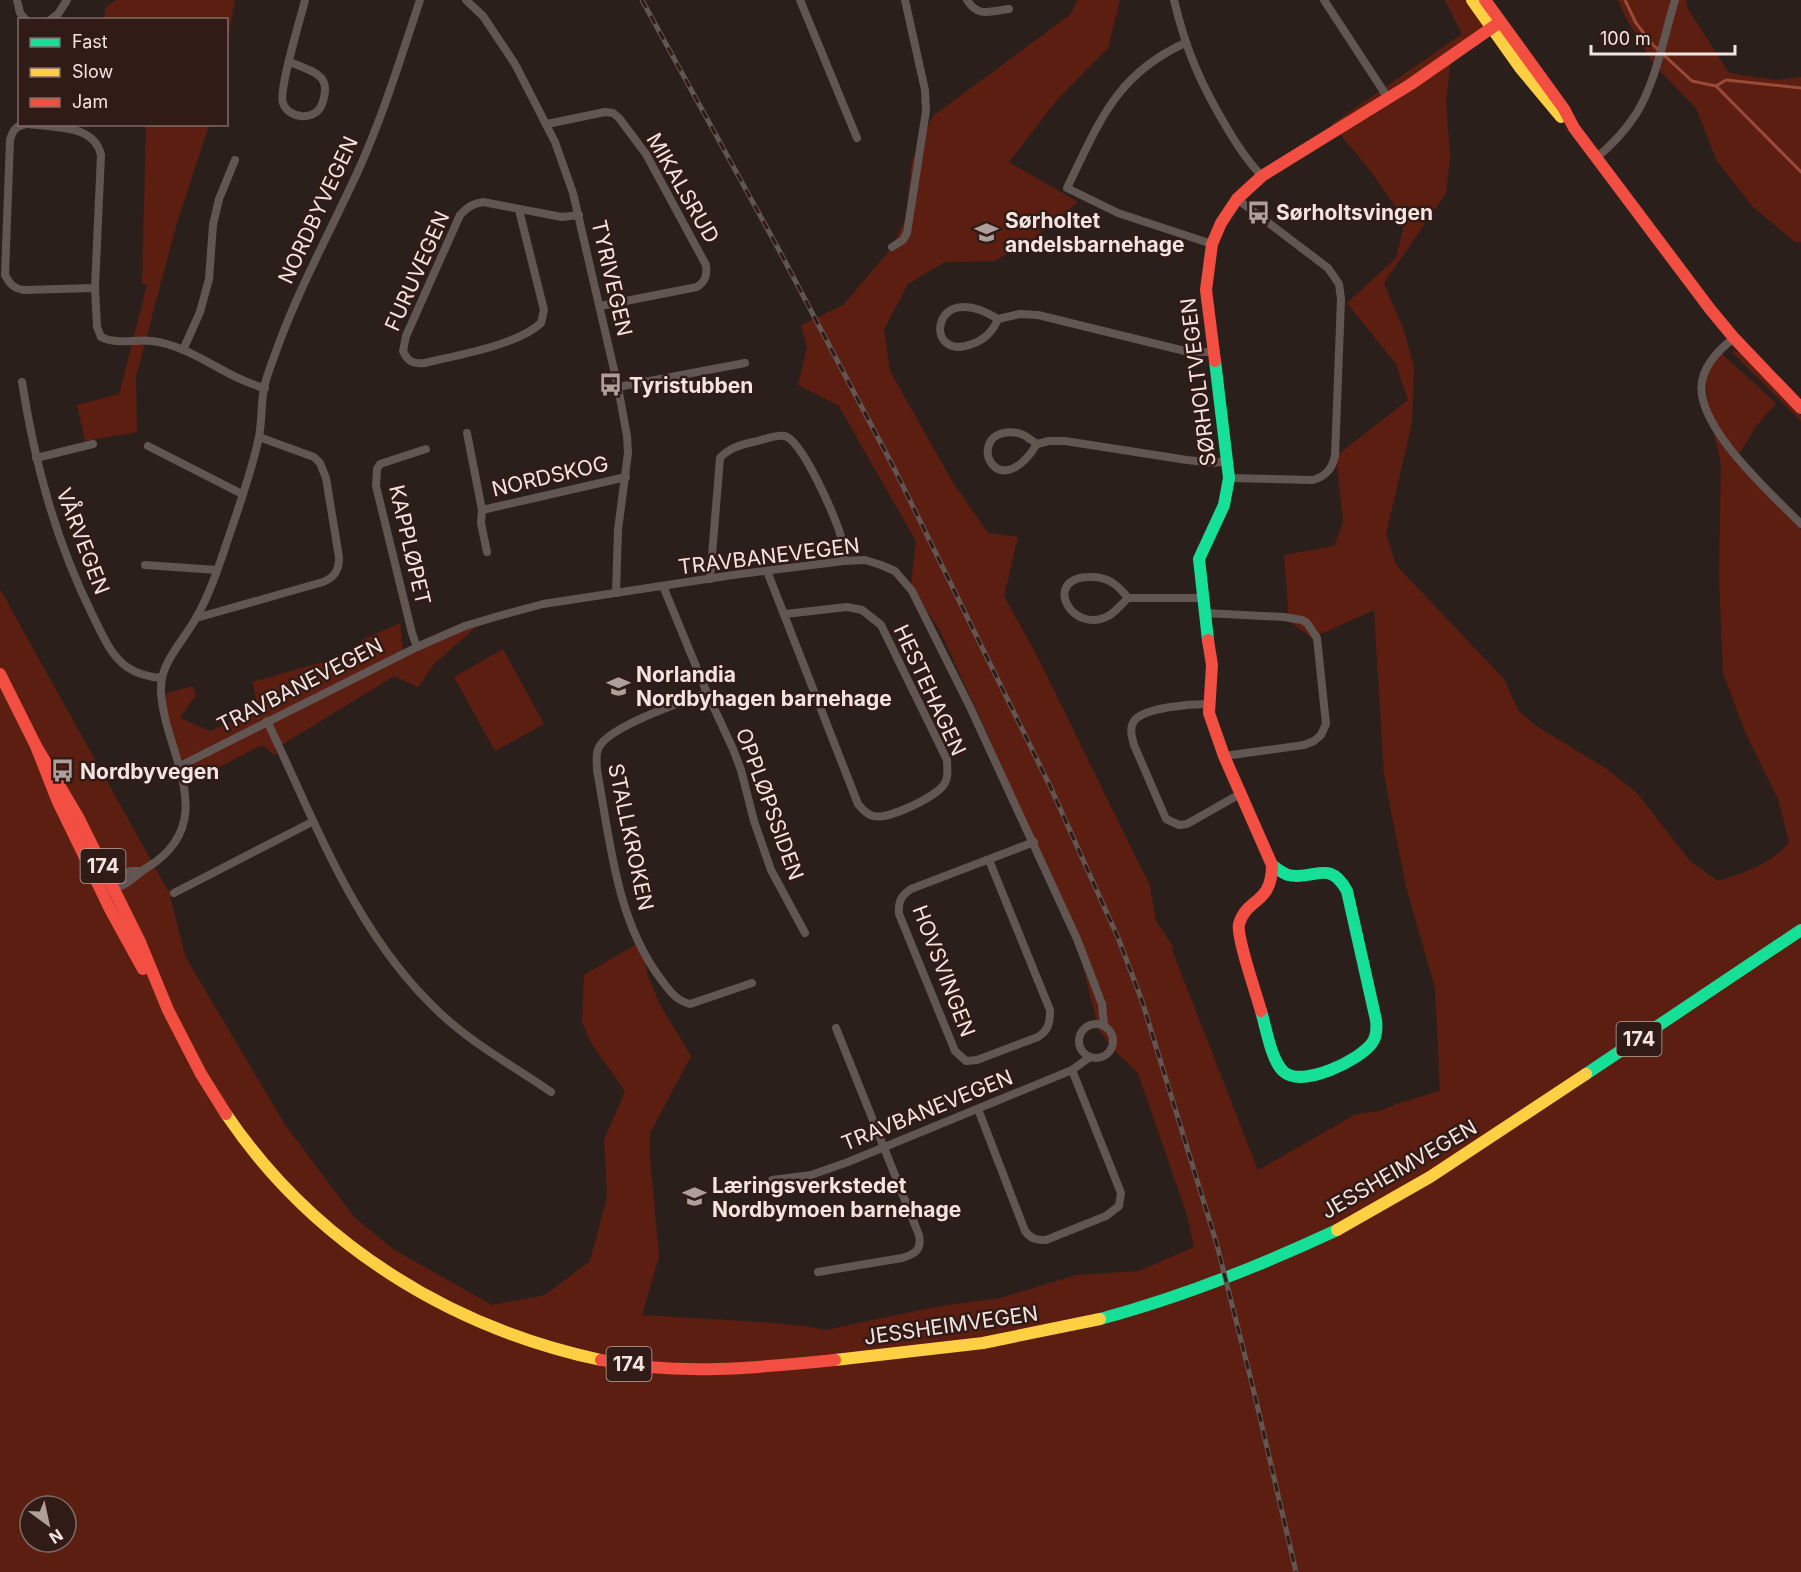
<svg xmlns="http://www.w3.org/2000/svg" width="1801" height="1572" font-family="Inter,sans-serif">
  <rect width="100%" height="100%" fill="#2b1f1c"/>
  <!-- green -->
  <g fill="#5d1e12" fill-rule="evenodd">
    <path d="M116 0H235L227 43 226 20 104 19 106 7Z"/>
    <path d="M1077 0H1120L1108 48 1057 100 1009 162 1078 202 1037 236 995 261 945 262 908 284 884 329 890 371 952 481 988 533 1018 537 1004 596 1036 654 1150 886 1156 921 1174 948 1172 950 1258 1170 1356 1114 1380 1111 1399 1103 1440 1091 1435 988 1406 887 1384 775 1374 610 1312 638 1289 621 1284 555 1334 546 1343 522 1336 456 1408 400 1396 364 1347 303 1396 258 1405 221 1372 173 1332 124 1462 34 1445 0H1471L1485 27 1451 59 1446 101 1450 157 1446 193 1384 283 1404 331 1414 367 1412 423 1386 534 1396 565 1504 679 1518 710 1535 725 1607 769 1637 793 1690 861 1718 881C1745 872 1770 865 1789 842L1778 799 1745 732 1723 673 1719 575 1721 463 1709 413 1705 373 1721 353 1776 403 1757 425 1735 461 1801 530V1572H0V589L167 889 174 895 170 897 186 958 284 1123 354 1217 393 1249 492 1305 545 1295 590 1261 607 1197 604 1140 625 1091 591 1043 582 1022 584 975 640 942 648 976 660 1005 691 1056 650 1133V1159L659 1257 642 1315 762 1322 805 1326 826 1330 934 1307 1000 1298 1076 1275 1139 1271 1194 1247 1187 1215 1138 1073 1114 1050 1099 1030 1079 951 1002 777 989 737 940 631 911 585 916 541 838 405 798 385 807 347 801 325 843 305 891 249 906 218 912 160 933 116 1071 14ZM30 1506H66V1542H30Z"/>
    <path d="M1618 0H1686L1688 9 1729 73 1775 80 1801 77V242H1795L1752 206 1717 161 1696 108 1655 66 1626 18Z"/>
    <path d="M146 125H209L176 226 136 377 137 432 85 441 77 405 119 394 147 285 142 284Z"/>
    <path d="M1735 351 1742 354 1801 416V421L1732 352Z"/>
    <path d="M484 620 435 663 418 687 394 676 275 749 277 754 274 755 262 745 185 785 161 719 167 693 193 686 196 695 180 718 210 731 259 710 252 682 361 651 362 640 400 623 403 650Z"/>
    <path d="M503 649 544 724 495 751 454 677Z"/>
  </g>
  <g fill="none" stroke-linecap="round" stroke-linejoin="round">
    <!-- stream -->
    <g stroke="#9a4a39" stroke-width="3">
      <path d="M1625 0 1636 23 1653 45 1692 81 1716 86 1801 172"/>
      <path d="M1716 86 1726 80 1801 88"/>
    </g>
    <!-- street -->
    <g stroke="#625653" stroke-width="8">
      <path d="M17 0 20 13 26 20"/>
      <path d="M466 0 483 16 515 64 555 142 573 193 618 387 627 436 628 453 618 530 616 593"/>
      <path d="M800 0 857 138"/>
      <path d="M967 0C978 18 991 11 1009 9"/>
      <path d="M1174 0C1186 50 1200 83 1227 128 1237 145 1248 162 1262 176"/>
      <path d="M1324 0 1388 98"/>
      <path d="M50 20 58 14 67 0"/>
      <path d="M1185 43C1115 75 1099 123 1067 188L1118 213 1212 244"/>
      <path d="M290 62C313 72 333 74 322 104 316 121 289 120 283 103 278 91 301 17 305 0"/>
      <path d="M27 124C16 126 13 129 10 140L5 275C10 284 13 288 23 290L95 288"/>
      <path d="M29 124C54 128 94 124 101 155L95 288 97 327 101 337C117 345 135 339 152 341 193 346 225 378 265 388"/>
      <path d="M547 124 605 112 613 113 619 118 646 154 706 265C707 275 706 281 697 287L600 306"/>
      <path d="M1596 158C1612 145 1625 131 1636 114 1656 82 1664 36 1675 0"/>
      <path d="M519 210 544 310 541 323C518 345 457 355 425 363 413 364 408 362 403 351L406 336 460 215C468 207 472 204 483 202L562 217 579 215"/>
      <path d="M892 247 903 240 907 233 926 111 925 90 905 0"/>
      <path d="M998 319C993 331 984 340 972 344 922 363 931 276 998 319L1020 314 1038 315 1189 352H1213"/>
      <path d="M1734 338C1721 348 1708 360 1703 377 1689 422 1772 494 1801 524"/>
      <path d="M183 350 200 312 209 279 213 225 219 199 235 160"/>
      <path d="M22 382C35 464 55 539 92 614 101 632 110 655 127 667 137 674 150 677 162 678"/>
      <path d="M618 387 745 363"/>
      <path d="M467 433 482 510 481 523 487 552"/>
      <path d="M1037 444C999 505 968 442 1003 433 1009 432 1015 432 1021 434 1027 436 1032 441 1037 444L1049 441H1065L1187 460 1214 463 1226 461"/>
      <path d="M148 446 242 494"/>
      <path d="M36 458 93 444"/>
      <path d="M1229 478 1313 480C1326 476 1332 469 1335 456L1341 299 1339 284 1328 268 1237 199"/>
      <path d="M482 510 626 477"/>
      <path d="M145 565 217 570"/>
      <path d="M767 571 858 804C862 809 866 814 873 816 888 820 937 797 945 783 949 776 947 768 947 760L881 625 862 610 847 607 785 614"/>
      <path d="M710 579 720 458C729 448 740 445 753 442 763 440 776 434 785 436 802 440 837 520 841 537 843 545 843 553 844 561"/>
      <path d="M663 586 707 693 733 749 741 770 754 821 771 870 805 933"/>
      <path d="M1128 598C1122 604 1117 610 1110 615 1072 637 1041 578 1089 577 1107 576 1117 584 1128 598H1202"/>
      <path d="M1205 613 1284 617 1302 620 1307 623 1317 638 1326 724 1321 735 1314 741 1304 745 1224 756"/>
      <path d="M196 618 323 582C335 577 339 570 339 557L326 478 320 463 314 457 259 437"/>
      <path d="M417 647 412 633 376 486 377 469 380 464 426 449"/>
      <path d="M707 693C684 701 610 726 599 747 595 754 597 762 597 770 610 840 616 919 660 978 669 990 675 1000 690 1004L752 983"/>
      <path d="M1209 704C1192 704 1144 707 1134 721 1129 729 1132 737 1134 745L1166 819 1179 825 1187 824 1240 794"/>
      <path d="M267 721C316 823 355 934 440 1013 473 1044 513 1066 551 1092"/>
      <path d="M180 766 417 647 465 626 495 617 543 604 733 575 844 561 865 560 881 565 895 571 912 591 970 707 1077 939 1102 1004 1104 1025"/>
      <path d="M989 860 1050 1010C1050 1022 1049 1030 1038 1037L977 1060 966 1061 955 1051 899 914C898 901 901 896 911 889L1034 842"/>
      <path d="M108 881 131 871H141"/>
      <path d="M111 889C127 887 135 875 148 867 209 829 181 777 166 722 163 709 159 692 162 678 167 656 185 638 196 618 210 594 220 563 229 536 240 504 252 470 259 437 262 421 261 404 264 388 267 374 273 360 278 346 300 286 331 230 358 171 383 116 401 57 420 0"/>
      <path d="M174 893 312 822"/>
      <circle cx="1096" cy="1041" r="17"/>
      <path d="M978 1109 1025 1231C1031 1239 1036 1240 1046 1240L1106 1216 1119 1206 1121 1193 1072 1070"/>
      <path d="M772 1180 811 1175 848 1162 1072 1070 1090 1057"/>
      <path d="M818 1272 902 1258C915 1254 922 1250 919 1235L836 1028"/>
    </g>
    <!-- fast -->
    <g stroke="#16e098" stroke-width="12">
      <path d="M1208 640 1199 559 1224 505 1229 478 1215 361"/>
      <path d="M1261 1011C1266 1027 1271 1061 1284 1072 1303 1088 1360 1060 1372 1043 1377 1036 1377 1028 1376 1020L1347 891C1329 858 1315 881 1288 875 1282 873 1277 869 1272 865"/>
      <path d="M1586 1074 1801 930"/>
      <path d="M1100 1319C1182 1297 1260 1266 1337 1230"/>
    </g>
    <!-- slow -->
    <g stroke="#ffcf43" stroke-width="12">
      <path d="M1472 0 1521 69 1561 117"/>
      <path d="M226 1114C313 1243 450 1328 601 1360"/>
      <path d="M1337 1230 1430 1177 1586 1074"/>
      <path d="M835 1360 983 1343 1100 1319"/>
    </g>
    <!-- jam -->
    <g stroke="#f24e42" stroke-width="12">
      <path d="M1485 0 1564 109 1574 128 1710 309 1734 338 1801 408"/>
      <path d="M1215 361 1206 290 1212 244 1221 223 1237 199 1262 176 1411 84 1500 22"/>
      <path d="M1208 640 1212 665 1209 713 1224 756 1272 865C1272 905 1247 897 1239 924 1236 936 1257 996 1261 1011"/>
      <path d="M0 674 36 746 58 802 110 909 143 969"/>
      <path d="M36 746 78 817 140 942 168 1010 201 1074 226 1114"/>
      <path d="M601 1360C678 1376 757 1368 835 1360"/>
    </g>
    <defs>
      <path id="rail" d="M642 0 779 250 896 472 1050 786 1119 940 1142 1001 1217 1245 1255 1396 1296 1572"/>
    </defs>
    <!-- rail casing -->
    <use href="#rail" stroke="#625653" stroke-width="5"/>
    <!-- rail -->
    <use href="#rail" stroke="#311b16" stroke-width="3" stroke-dasharray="9" stroke-linecap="butt"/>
  </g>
  <!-- icons -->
  <defs>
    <symbol id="bus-bare" viewBox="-9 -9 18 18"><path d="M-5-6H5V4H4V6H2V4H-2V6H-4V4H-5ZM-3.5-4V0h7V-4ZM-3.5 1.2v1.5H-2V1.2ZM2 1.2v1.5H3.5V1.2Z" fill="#ae9f9b" stroke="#311b16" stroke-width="2.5" paint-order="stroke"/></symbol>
    <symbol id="school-bare" viewBox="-9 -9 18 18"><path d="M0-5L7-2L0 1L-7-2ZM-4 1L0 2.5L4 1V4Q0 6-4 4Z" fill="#ae9f9b" stroke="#311b16" stroke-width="2.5" paint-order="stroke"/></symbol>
  </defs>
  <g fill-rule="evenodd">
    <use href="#bus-bare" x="1242" y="196" width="33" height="33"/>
    <use href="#school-bare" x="970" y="216" width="33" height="33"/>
    <use href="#bus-bare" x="594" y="368" width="33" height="33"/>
    <use href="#school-bare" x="602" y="670" width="33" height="33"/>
    <use href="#bus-bare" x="46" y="754" width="33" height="33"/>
    <use href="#school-bare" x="678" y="1180" width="33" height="33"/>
  </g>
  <g text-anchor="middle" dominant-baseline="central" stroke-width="5" stroke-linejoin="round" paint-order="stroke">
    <!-- shield labels -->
    <g fill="#311b16" stroke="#baa8a3" stroke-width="1.5">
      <rect x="80.5" y="849" width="45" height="34" rx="4.5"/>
      <rect x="1616.5" y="1022" width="45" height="34" rx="4.5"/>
      <rect x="606.5" y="1347" width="45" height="34" rx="4.5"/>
    </g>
    <g font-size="20" font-weight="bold" fill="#f4e4e0">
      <text x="103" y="866">174</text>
      <text x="1639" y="1039">174</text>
      <text x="629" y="1364">174</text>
    </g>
    <!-- street labels -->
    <g font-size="21" fill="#f4e4e0" stroke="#311b16">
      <text transform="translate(683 188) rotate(60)">MIKALSRUD</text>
      <text transform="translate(318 210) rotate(-65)">NORDBYVEGEN</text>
      <text transform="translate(417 271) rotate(-66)">FURUVEGEN</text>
      <text transform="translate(612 278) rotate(77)">TYRIVEGEN</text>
      <text transform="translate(1198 382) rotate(-97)">SØRHOLTVEGEN</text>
      <text transform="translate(550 476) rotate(-13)">NORDSKOG</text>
      <text transform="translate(83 541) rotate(69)">VÅRVEGEN</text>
      <text transform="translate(410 545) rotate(77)">KAPPLØPET</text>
      <text transform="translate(769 556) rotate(-7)">TRAVBANEVEGEN</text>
      <text transform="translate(300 685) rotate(-27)">TRAVBANEVEGEN</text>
      <text transform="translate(930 690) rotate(65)">HESTEHAGEN</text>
      <text transform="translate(770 804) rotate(70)">OPPLØPSSIDEN</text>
      <text transform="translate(631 837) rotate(78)">STALLKROKEN</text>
      <text transform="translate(944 971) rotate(69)">HOVSVINGEN</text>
      <text transform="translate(927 1110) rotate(-22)">TRAVBANEVEGEN</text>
      <text transform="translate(1399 1169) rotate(-30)">JESSHEIMVEGEN</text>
      <text transform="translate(951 1325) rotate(-8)">JESSHEIMVEGEN</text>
    </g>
    <!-- poi labels -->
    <g font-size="21" font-weight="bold" fill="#f4e4e0" stroke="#311b16" text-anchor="start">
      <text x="1276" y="212">Sørholtsvingen</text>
      <text x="1005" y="220">Sørholtet<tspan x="1005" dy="24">andelsbarnehage</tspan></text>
      <text x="629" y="385">Tyristubben</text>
      <text x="636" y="674">Norlandia<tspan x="636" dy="24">Nordbyhagen barnehage</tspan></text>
      <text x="80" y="771">Nordbyvegen</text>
      <text x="712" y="1185">Læringsverkstedet<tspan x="712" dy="24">Nordbymoen barnehage</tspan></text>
    </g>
  </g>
  <!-- legend -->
  <rect x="18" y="18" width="210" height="108" fill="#311b16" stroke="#7f6b67" stroke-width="1.5"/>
  <rect x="30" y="38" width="30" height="9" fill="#16e098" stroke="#7f6b67" stroke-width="1.5"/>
  <text x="72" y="48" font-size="18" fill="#f4e4e0">Fast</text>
  <rect x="30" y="68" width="30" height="9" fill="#ffcf43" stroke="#7f6b67" stroke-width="1.5"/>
  <text x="72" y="78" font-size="18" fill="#f4e4e0">Slow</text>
  <rect x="30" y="98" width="30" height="9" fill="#f24e42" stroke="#7f6b67" stroke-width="1.5"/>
  <text x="72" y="108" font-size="18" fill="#f4e4e0">Jam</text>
  <!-- north arrow -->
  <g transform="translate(48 1524) rotate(147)"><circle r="28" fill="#311b16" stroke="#7f6b67" stroke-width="1.5"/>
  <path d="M0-4.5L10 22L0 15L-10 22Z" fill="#ae9f9b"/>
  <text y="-9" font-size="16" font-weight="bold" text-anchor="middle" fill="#f4e4e0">N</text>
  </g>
  <!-- scale -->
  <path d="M1591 45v9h144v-9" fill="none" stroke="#f4e4e0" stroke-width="3"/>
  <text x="1600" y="45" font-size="18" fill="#f4e4e0" stroke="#311b16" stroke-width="4.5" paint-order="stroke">100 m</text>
</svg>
